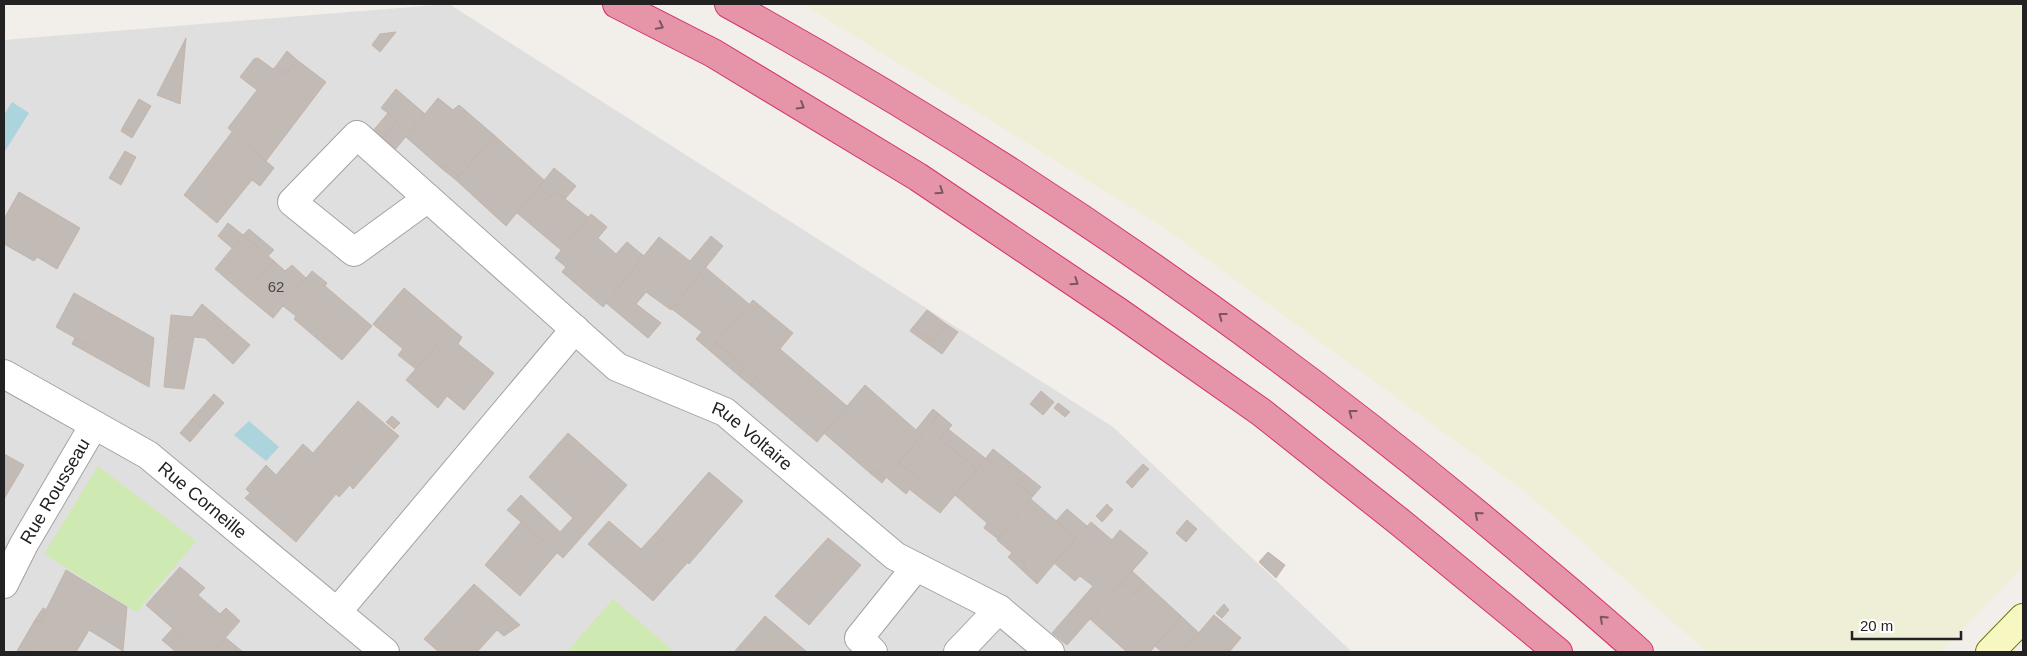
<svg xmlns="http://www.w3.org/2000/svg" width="2027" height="656" font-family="Helvetica,sans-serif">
  <rect width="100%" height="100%" fill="#f2eee9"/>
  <!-- residential -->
  <path fill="#e0dfdf" d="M449 4 1113 427 1352 652H4V40Z"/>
  <!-- farmland -->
  <path fill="#eeefd6" d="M803 4H2023V567L1940 652H1707L1527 493 1163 227Z"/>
  <!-- grass -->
  <g fill="#cfe9b2">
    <path d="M98 466 196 541 137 612 44 554Z"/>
    <path d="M613 599 672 650 670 652H567Z"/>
  </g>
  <!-- water -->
  <g fill="#acd4dd">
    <path d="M12 102 29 113 5 151 4 149V115Z"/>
    <path d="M249 421 279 447 266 461 234 435Z"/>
  </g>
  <!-- building -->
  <g fill="#c2bab5" stroke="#c3b5ac">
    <path d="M396 32 380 52 372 45 380 34Z"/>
    <path d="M186 38 180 104 157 95Z"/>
    <path d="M287 51 297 60 286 74 276 66Z"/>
    <path d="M258 58 273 69 276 66 286 74 297 60 326 82 266 161 228 128 257 90 240 77 254 59Z"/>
    <path d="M396 89 425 114 393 152 381 140 397 120 381 108Z"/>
    <path d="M438 98 453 110 459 105 494 135 459 177 445 164 441 168 406 137Z"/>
    <path d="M139 99 151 106 135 133 123 127Z"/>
    <path d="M388 113 397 120 381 140 372 132Z"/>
    <path d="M123 127 135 133 132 138 121 131Z"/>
    <path d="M232 132 274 168 260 186 252 180 217 223 184 195Z"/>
    <path d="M494 135 544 180 506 226 456 180Z"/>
    <path d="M125 151 136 157 121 185 109 178Z"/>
    <path d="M445 164 459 177 456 180 441 168Z"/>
    <path d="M554 168 576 186 565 199 555 191 550 197 539 187Z"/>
    <path d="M539 187 550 197 555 191 588 217 561 250 517 213Z"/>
    <path d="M19 192 80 228 57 269 37 257 34 261 4 244V219Z"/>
    <path d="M591 214 607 227 598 238 616 254 627 242 644 256 603 307 562 272 566 267 555 258Z"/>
    <path d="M228 223 243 235 232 248 218 236Z"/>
    <path d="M249 229 274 250 268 256 243 235Z"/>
    <path d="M243 235 274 261 245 295 215 269Z"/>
    <path d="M711 236 723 246 671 310 646 292 636 304 661 323 648 338 606 303 659 237 690 261Z"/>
    <path d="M274 261 285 271 292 265 306 278 273 318 245 295Z"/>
    <path d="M705 267 749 304 709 350 696 339 702 332 672 309Z"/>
    <path d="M312 271 327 283 325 286 372 326 342 360 294 319 296 316 283 306Z"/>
    <path d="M404 288 451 328 416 369 398 355 403 349 373 324Z"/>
    <path d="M74 293 154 338 149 387 83 350 86 344 56 327Z"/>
    <path d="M753 300 793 333 750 385 738 375 745 366 716 343Z"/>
    <path d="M202 304 250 345 233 364 205 338 194 337 184 389 164 387 171 315 192 317Z"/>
    <path d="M927 310 946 324 933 342 913 327Z"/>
    <path d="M946 324 958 332 942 354 910 331 913 327 933 342Z"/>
    <path d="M451 328 462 337 458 344 494 373 464 410 447 396 438 408 406 380Z"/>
    <path d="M75 338 86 344 83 350 72 344Z"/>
    <path d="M716 343 745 366 738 375 709 350Z"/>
    <path d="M780 349 847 406 817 442 750 385Z"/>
    <path d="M865 385 916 430 933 409 939 414 885 479 873 469 870 473 824 433Z"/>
    <path d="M1041 391 1054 402 1043 415 1030 404Z"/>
    <path d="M214 394 224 403 202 428 192 419Z"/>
    <path d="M358 401 399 436 353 489 350 485 339 497 336 494 296 542 245 498 250 493 246 489 266 465 276 475 303 444 313 453Z"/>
    <path d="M1058 403 1070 412 1065 417 1054 408Z"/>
    <path d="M939 414 952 425 940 439 977 469 940 513 909 489 918 478 899 463Z"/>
    <path d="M392 416 400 423 394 429 386 422Z"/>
    <path d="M192 419 202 428 190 442 180 433Z"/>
    <path d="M948 429 985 458 977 469 940 439Z"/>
    <path d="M568 433 627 485 563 558 507 510 521 495 560 532 573 518 529 477Z"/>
    <path d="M993 449 1041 487 1033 496 986 458Z"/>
    <path d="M4 454 24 465 4 499Z"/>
    <path d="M986 458 1033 496 998 539 984 528 987 523 955 495Z"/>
    <path d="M899 463 918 478 906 494 887 478Z"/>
    <path d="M1143 464 1149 469 1132 488 1126 482Z"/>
    <path d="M873 469 885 479 882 483 870 473Z"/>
    <path d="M709 472 743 501 689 564 655 534Z"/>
    <path d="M1031 499 1076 538 1037 584 1022 570 1026 565 997 540Z"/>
    <path d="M1107 504 1113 510 1102 522 1096 516Z"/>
    <path d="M1067 509 1087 526 1076 538 1056 521Z"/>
    <path d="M1187 520 1197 529 1186 542 1176 533Z"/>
    <path d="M609 521 641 549 655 534 688 562 653 601 588 544Z"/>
    <path d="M521 522 557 553 520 596 485 565Z"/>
    <path d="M1091 522 1112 540 1120 530 1148 553 1067 645 1052 633 1093 586 1080 576 1075 581 1054 563Z"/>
    <path d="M828 538 861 565 809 625 775 596Z"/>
    <path d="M1268 552 1285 565 1276 578 1259 562Z"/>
    <path d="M1012 553 1026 565 1022 570 1008 557Z"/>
    <path d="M180 567 205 588 198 595 220 614 226 608 240 621 213 652H190L194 647 146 605Z"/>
    <path d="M66 570 127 607 123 651 89 630 76 652 17 651 35 620 40 622Z"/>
    <path d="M1132 571 1144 582 1135 594 1122 583Z"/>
    <path d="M1144 582 1181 616 1150 652H1127L1090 619 1122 583 1135 594Z"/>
    <path d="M474 584 520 625 504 636 497 630 477 652H439L424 639Z"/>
    <path d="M1224 604 1229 610 1222 618 1216 613Z"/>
    <path d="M43 608 47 610 40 622 35 620Z"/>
    <path d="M1214 615 1241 638 1230 651 1232 652H1182Z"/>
    <path d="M765 616 807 652 735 651Z"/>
    <path d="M1181 616 1199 633 1182 652H1162L1155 646Z"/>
    <path d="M173 628 194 647 190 652H176L162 640Z"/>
    <path d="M226 638 243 652H213Z"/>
  </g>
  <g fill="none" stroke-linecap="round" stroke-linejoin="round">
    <defs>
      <g id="street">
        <path id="s1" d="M428 198 354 252 292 202 357 135 617 367 725 412 895 556 999 609 1050 652"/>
        <path id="s2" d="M4 374 148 455 385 652"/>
        <path id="s3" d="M4 584 24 544 94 425"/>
        <path d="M337 612 575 329"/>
        <path d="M873 652 859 638 916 567"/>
        <path d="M958 652 999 609"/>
      </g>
      <path id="secondary" d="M1990 652 2023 618"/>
      <g id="highway">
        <path d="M617 4 713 53 918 177 1120 313 1261 412 1401 523 1558 652"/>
        <path d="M729 4C994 150 1244 321 1476 513 1531 559 1586 604 1639 652"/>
      </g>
    </defs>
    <!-- street casing -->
    <use href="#street" stroke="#a3a3a3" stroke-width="30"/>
    <!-- secondary casing -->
    <use href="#secondary" stroke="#71780a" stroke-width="30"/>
    <!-- highway casing -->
    <use href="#highway" stroke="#d53170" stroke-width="30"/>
    <!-- street -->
    <use href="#street" stroke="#fff" stroke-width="28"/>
    <!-- secondary -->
    <use href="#secondary" stroke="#f7f8c1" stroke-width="28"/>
    <!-- highway -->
    <use href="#highway" stroke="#e595a7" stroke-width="28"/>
  </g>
  <!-- one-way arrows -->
  <defs><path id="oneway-chevron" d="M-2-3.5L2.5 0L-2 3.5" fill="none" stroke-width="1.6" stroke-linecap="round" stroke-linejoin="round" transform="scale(1.25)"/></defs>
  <g stroke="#7a565e">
    <use href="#oneway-chevron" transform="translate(660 26) rotate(27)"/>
    <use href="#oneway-chevron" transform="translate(801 106) rotate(31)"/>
    <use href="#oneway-chevron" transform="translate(940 191) rotate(34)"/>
    <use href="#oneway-chevron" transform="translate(1075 282) rotate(34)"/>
    <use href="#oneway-chevron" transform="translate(1222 316) rotate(-143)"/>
    <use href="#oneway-chevron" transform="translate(1352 413) rotate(-143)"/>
    <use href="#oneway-chevron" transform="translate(1478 515) rotate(-140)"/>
    <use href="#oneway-chevron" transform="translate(1603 619) rotate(-137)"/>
  </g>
  <g text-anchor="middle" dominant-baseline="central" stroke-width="4" stroke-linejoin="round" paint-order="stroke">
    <!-- number labels -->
    <g font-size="15" fill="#4a4847">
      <text x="276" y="286">62</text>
    </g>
    <!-- street labels -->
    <g font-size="18" fill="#222" stroke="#fff">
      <text stroke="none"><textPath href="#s1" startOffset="766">Rue Voltaire</textPath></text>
      <text stroke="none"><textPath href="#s3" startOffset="106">Rue Rousseau</textPath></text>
      <text stroke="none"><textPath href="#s2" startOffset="236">Rue Corneille</textPath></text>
    </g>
  </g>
  <!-- border -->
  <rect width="2027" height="656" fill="none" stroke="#222222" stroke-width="10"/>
  <!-- scale -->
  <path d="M1852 631v8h109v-8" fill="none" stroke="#222222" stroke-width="2.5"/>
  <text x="1860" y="631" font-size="15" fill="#222222" stroke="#ffffff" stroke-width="4" paint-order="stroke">20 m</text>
</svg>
